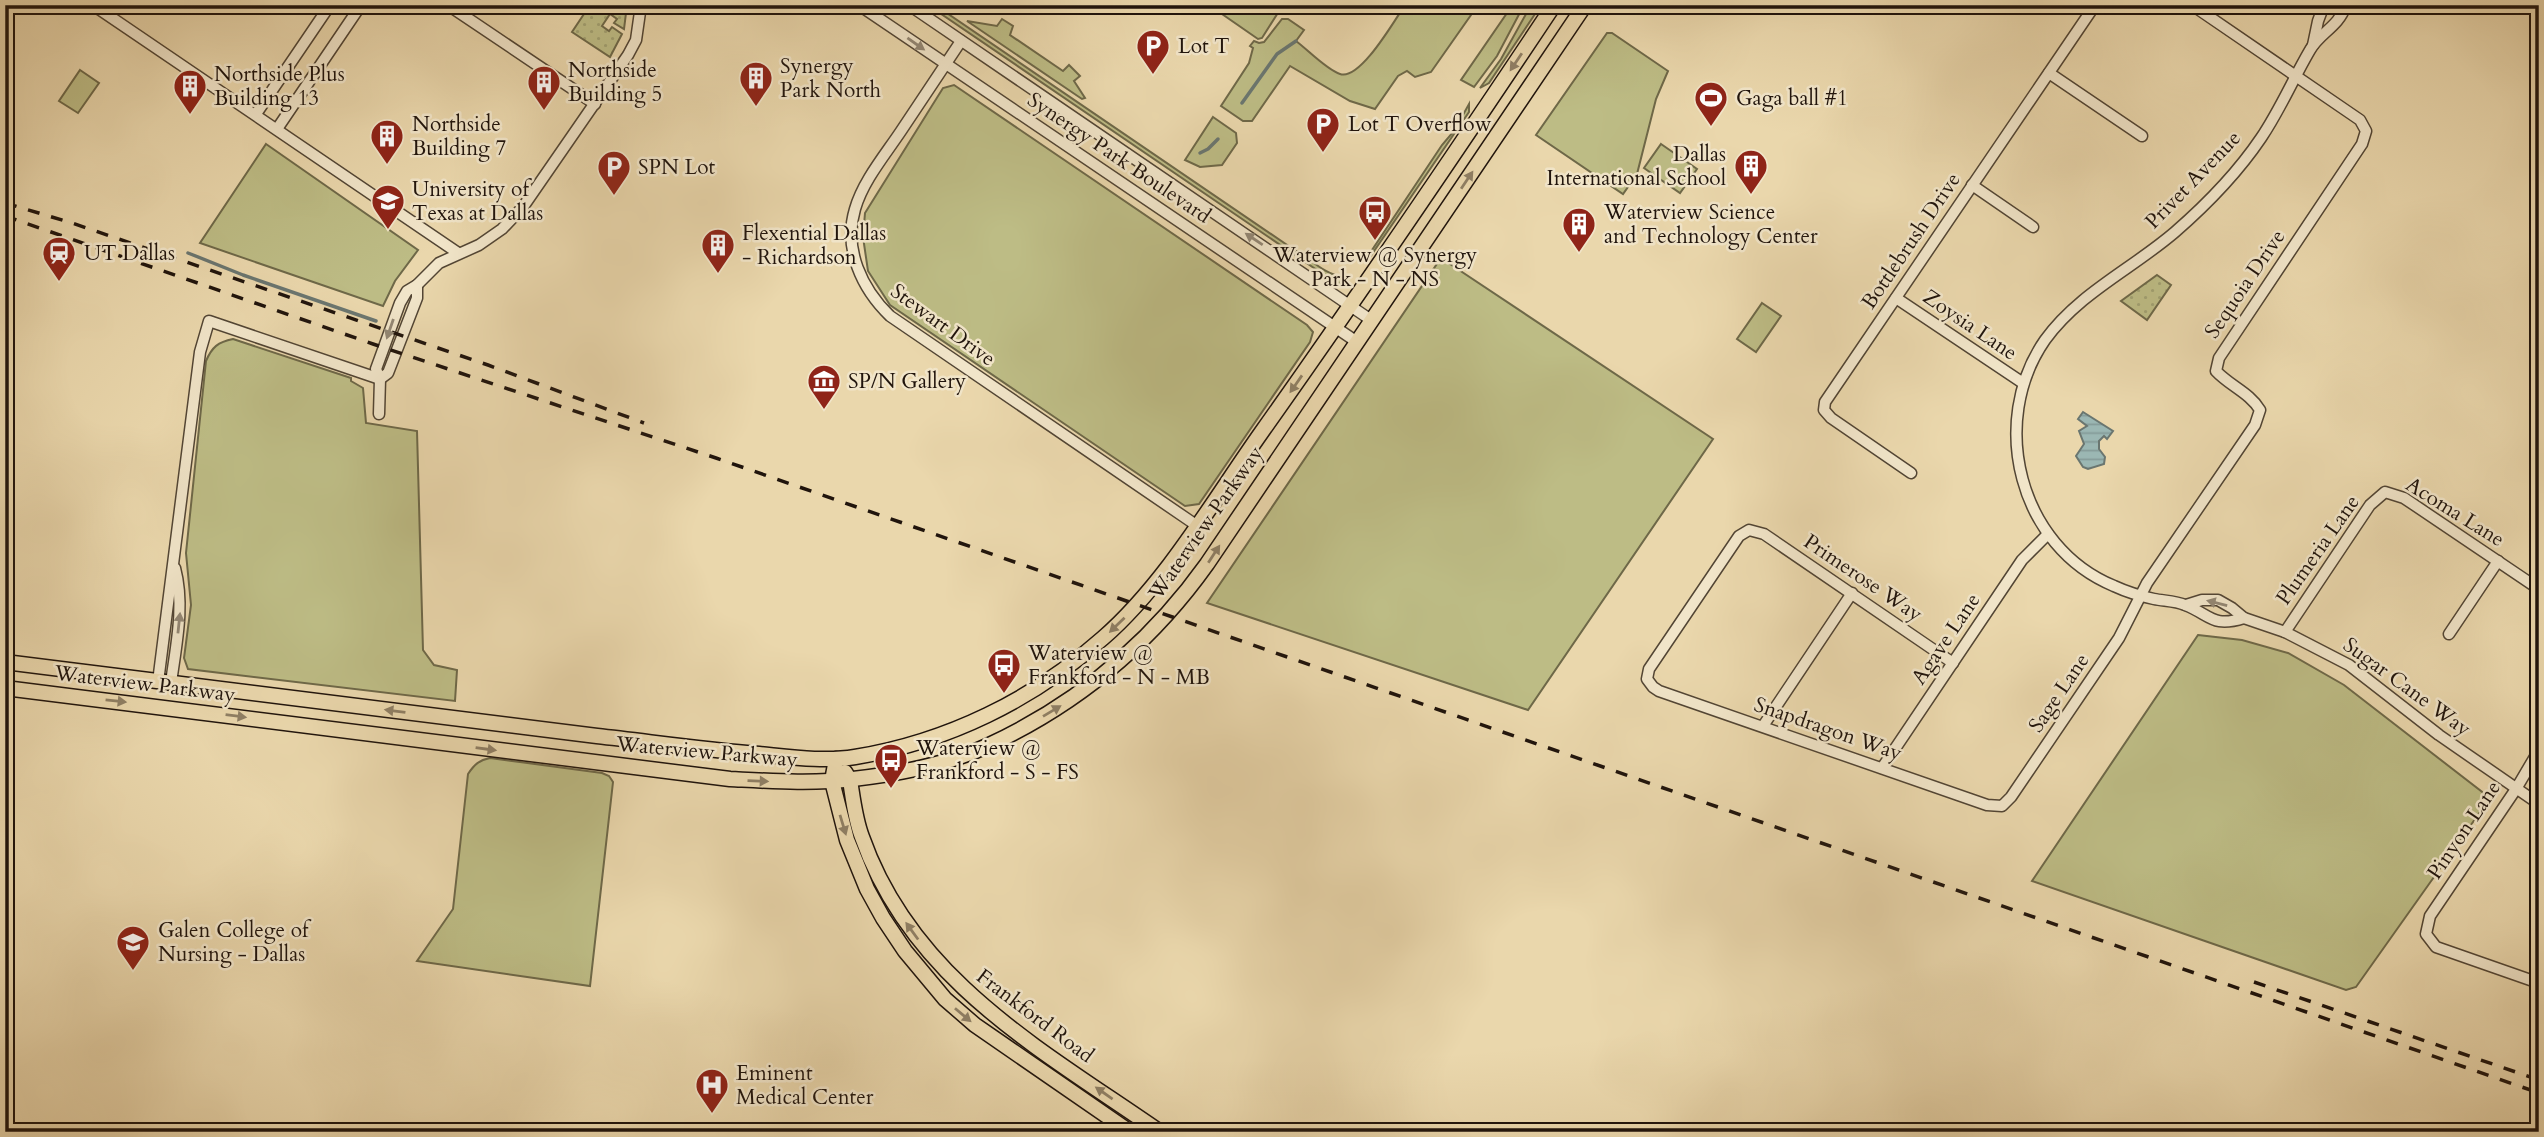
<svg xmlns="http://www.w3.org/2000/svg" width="2544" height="1137" font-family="Cardo,serif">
  <defs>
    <pattern id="park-dots" width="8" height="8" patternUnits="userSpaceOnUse" patternTransform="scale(1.75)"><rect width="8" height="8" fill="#bdbc85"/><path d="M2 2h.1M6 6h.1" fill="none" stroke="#a2a172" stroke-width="1.8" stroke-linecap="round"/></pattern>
    <pattern id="water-rules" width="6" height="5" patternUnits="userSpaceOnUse" patternTransform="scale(1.75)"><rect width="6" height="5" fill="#9bb7b3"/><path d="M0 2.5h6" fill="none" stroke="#859c99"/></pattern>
  </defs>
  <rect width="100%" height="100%" fill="#ead7ac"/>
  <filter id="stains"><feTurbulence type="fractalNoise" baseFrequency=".00286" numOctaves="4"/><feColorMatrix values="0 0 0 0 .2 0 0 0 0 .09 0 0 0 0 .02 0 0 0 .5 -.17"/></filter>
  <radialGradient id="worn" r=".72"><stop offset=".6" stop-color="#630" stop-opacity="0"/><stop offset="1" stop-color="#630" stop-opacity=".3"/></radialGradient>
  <!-- green -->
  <g fill="#bdbc85" stroke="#6e6848" stroke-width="2">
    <path d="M928 5H935L1293 249C1310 258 1323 274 1343 277V280L1340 284 1336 283Z"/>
    <path d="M1209 5H1281V8L1262 38 1258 39Z"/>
    <path d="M1405 5H1478L1431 72 1415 77 1407 71 1398 76 1375 109 1350 101 1290 66 1252 121H1243L1221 106 1249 63 1253 48 1250 46 1254 41 1259 43 1264 42 1282 19H1288L1304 30 1296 41C1308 50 1327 70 1340 74 1360 81 1394 21 1405 5Z"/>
    <path d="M1496 5H1524L1497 56 1474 87 1461 80 1507 13Z"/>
    <path d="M1531 5H1541L1489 83 1480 88 1501 59Z"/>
    <path d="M1002 19 1013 26 1010 35 1063 71 1069 65 1080 76 1074 81 1085 98 1082 99 967 21 997 26Z"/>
    <path d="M1607 33H1612L1668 71 1656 99 1637 174 1623 194 1536 135Z"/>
    <path d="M80 70 99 83 78 113 59 101Z"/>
    <path d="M954 85 1307 325 1313 332 1310 342 1199 504 1185 506 890 305 868 271 863 237 865 213 943 88Z"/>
    <path d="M1469 104V112L1370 257 1366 259 1442 145 1454 131Z"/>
    <path d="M1213 117 1236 133 1237 143 1222 165 1200 167 1185 160Z"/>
    <path d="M266 144 418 250 395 281 383 306 200 243Z"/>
    <path d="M1661 144 1697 169 1680 193 1644 168Z"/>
    <path d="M1441 258 1713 439 1528 710 1207 603Z"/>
    <path d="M1762 303 1781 316 1756 352 1737 339Z"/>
    <path d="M233 339 351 378V381L363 388 366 423 417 431 423 650 434 665 457 670 455 701 188 669 184 658 191 605 186 553 206 361C212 347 218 342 233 339Z"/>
    <path d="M2198 635 2242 640 2288 653 2344 685 2490 798 2356 987 2346 990 2032 881Z"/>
    <path d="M490 758 602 773 609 776 613 782 590 986 417 961 453 909 468 774C474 765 479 760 490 758Z"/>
  </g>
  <!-- park -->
  <g fill="url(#park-dots)" stroke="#6e6848" stroke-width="2">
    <path d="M590 5H627L624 29 614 23 617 19 610 14 602 26 609 31 612 27 622 34 610 57 572 32Z"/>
    <path d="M2157 275 2171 285 2147 320 2121 301Z"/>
  </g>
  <!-- water -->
  <path fill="url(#water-rules)" stroke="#6a7670" stroke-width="2" d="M2083 412 2113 431 2107 439 2104 436 2099 441V449L2105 457 2104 464 2088 469 2083 467 2076 456 2084 444 2079 431 2087 426 2078 419Z"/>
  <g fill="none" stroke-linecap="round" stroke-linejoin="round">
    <!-- stream -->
    <g stroke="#6a7670" stroke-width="3.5">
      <path d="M1020 7 1027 5"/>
      <path d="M1242 103 1277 54 1296 41"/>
      <path d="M1200 153 1208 149 1218 139"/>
      <path d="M188 253 243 275 376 321"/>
    </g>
    <defs>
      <g id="minor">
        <path d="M93 5 458 253"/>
        <path d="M448 5 595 104"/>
        <path d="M859 5 1357 342"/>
        <path d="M909 5 1371 320"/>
        <path d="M2443 5 2449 7 2456 5"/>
        <path d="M961 41C941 71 921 101 901 131 885 155 863 181 855 209 843 249 862 289 890 316L1196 525"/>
        <path d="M2313 45 2318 21 2324 5"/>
        <path d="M2049 73 2142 136"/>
        <path d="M256 114 330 5"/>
        <path d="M277 129 361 5"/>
        <path d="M1972 185 2033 227"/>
        <path d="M1896 298 2023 383"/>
        <path d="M380 379 388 373 417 298V285"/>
        <path d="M379 414 380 379 376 369 400 303 407 291 417 285 439 263 479 245 502 229 523 207 628 55 636 40 641 5"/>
        <path d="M1911 473 1831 418 1824 410 1825 402 2095 5"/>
        <path d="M2186 605 2202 600H2218L2232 608 2244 618 2285 632 2349 665 2439 735 2539 804"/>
        <path d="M2244 618C2212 628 2211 615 2185 605 2176 601 2164 601 2154 599 2140 596 2127 592 2114 586 2019 547 1988 422 2045 340 2079 293 2132 269 2175 232 2206 205 2238 172 2261 138 2280 110 2293 79 2310 50 2320 32 2338 28 2346 5"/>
        <path d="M2285 632 2370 505 2385 492 2404 498 2539 589"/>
        <path d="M2449 634 2498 561"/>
        <path d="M1953 663 1764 534 1749 530 1739 536 1649 669 1647 679 1653 687 1659 691 1987 805 2002 806 2011 797 2119 638 2147 583 2255 425 2260 410C2250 393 2230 386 2216 371L2219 358 2362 144 2366 131 2360 120 2192 5"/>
        <path d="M158 682 200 352 209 321 380 379"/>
        <path d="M171 683C176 645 185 606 175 568"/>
        <path d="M1763 726 1852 593"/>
        <path d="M2539 750 2516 789 2430 916 2426 934 2436 947 2539 983"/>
        <path d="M1882 768 2022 560 2048 534"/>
      </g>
      <g id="major">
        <path d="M5 662C202 686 399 712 597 736 651 742 705 750 759 754 790 757 824 762 855 757 947 742 1033 700 1103 638 1165 584 1213 501 1261 433 1361 292 1458 149 1554 5"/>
        <path d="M5 688 730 779C770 781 812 784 853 779 897 774 946 765 987 746 1076 705 1150 644 1207 564L1585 5"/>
        <path d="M836 759 832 781 847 840 867 889 883 918 905 951 945 999 975 1025 1130 1132"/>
        <path d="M845 772 850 780C853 799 855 819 862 837 912 980 1042 1050 1160 1132"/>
      </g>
    </defs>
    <!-- minor casing -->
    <use href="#minor" stroke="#524534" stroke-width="13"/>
    <!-- major casing -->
    <use href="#major" stroke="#20140c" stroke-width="17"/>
    <!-- minor -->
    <use href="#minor" stroke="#f1e5c9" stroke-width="10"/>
    <!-- major -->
    <use href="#major" stroke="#ead7ac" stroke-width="14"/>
    <!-- rail -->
    <g stroke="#20140c" stroke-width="3.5" stroke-dasharray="12 12" stroke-linecap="butt">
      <path d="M5 203 72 223 488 365 644 423"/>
      <path d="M5 216 373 344 716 458 2539 1093"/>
      <path d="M2254 982 2539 1080"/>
    </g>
  </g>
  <!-- one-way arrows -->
  <defs><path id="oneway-solid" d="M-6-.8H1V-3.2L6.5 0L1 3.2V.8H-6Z" transform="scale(1.75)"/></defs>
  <g fill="#938774">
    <use href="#oneway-solid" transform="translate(916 44) rotate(35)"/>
    <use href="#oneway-solid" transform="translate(1254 239) rotate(-146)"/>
    <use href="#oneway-solid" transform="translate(390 329) rotate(109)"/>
    <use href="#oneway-solid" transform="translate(2217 603) rotate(-166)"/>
    <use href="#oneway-solid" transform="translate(179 623) rotate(-84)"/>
  </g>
  <g fill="#8f7f64">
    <use href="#oneway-solid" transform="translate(1516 62) rotate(124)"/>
    <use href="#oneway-solid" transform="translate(1467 180) rotate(-56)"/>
    <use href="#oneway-solid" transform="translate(1296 384) rotate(125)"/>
    <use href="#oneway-solid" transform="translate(1214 554) rotate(-57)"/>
    <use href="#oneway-solid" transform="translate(1117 625) rotate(136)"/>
    <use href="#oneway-solid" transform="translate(116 701) rotate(6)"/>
    <use href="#oneway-solid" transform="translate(395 711) rotate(-173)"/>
    <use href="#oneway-solid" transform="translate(1052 711) rotate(-31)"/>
    <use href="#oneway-solid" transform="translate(236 716) rotate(7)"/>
    <use href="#oneway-solid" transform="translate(486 749) rotate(8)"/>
    <use href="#oneway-solid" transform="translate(758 781) rotate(2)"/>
    <use href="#oneway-solid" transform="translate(843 825) rotate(73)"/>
    <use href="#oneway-solid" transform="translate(912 931) rotate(-126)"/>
    <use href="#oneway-solid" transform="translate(963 1015) rotate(40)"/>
    <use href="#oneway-solid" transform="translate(1104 1093) rotate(-145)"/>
  </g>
  <!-- icons -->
  <defs>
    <symbol id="parking-pin" viewBox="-11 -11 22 30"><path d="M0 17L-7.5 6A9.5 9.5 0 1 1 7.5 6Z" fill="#8f2418" stroke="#f1e5c9"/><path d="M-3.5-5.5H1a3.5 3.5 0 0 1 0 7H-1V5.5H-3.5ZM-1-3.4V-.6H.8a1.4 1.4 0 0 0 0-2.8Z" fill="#fff"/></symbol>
    <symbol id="building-pin" viewBox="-11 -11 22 30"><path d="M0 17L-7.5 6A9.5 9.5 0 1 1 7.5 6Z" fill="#8f2418" stroke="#f1e5c9"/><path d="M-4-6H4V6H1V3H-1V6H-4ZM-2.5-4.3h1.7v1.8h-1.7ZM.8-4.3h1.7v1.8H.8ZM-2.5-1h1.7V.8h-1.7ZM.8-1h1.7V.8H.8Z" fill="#fff"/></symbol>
    <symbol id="stadium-pin" viewBox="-11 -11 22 30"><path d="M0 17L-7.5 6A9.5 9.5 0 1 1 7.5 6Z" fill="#8f2418" stroke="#f1e5c9"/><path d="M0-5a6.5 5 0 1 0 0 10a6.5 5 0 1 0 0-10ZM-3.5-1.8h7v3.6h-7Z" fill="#fff"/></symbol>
    <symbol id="university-pin" viewBox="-11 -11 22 30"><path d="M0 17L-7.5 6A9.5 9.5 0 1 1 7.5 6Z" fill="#8f2418" stroke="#f1e5c9"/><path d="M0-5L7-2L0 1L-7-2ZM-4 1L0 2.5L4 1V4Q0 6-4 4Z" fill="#fff"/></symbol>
    <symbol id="bus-pin" viewBox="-11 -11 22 30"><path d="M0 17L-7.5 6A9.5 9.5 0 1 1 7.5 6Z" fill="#8f2418" stroke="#f1e5c9"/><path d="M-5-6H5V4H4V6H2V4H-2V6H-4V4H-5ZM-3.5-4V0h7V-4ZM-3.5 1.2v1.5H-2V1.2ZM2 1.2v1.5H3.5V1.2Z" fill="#fff"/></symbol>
    <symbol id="station-pin" viewBox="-11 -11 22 30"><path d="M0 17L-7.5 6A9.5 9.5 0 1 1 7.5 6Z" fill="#8f2418" stroke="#f1e5c9"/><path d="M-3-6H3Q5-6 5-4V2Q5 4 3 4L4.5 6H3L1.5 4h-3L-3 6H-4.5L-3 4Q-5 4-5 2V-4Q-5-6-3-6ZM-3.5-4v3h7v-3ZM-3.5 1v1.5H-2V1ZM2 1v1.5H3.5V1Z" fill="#fff"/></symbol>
    <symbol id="museum-pin" viewBox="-11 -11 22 30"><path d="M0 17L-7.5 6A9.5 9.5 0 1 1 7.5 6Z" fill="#8f2418" stroke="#f1e5c9"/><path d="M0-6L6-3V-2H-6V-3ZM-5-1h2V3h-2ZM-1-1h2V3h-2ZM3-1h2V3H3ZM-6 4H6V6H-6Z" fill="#fff"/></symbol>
    <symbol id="hospital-pin" viewBox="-11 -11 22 30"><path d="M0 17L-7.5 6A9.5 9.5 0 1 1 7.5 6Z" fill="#8f2418" stroke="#f1e5c9"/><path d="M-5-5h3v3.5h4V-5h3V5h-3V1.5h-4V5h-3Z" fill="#fff"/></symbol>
  </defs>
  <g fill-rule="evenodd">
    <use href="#parking-pin" x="1134" y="27" width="38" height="52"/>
    <use href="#building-pin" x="737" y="59" width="38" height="52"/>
    <use href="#building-pin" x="525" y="63" width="38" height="52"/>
    <use href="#building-pin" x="171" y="67" width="38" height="52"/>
    <use href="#stadium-pin" x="1692" y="79" width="38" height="52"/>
    <use href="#parking-pin" x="1304" y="105" width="38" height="52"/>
    <use href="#building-pin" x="368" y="117" width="38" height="52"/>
    <use href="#building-pin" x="1732" y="147" width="38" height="52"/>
    <use href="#parking-pin" x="595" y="148" width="38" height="52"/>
    <use href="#university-pin" x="369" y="182" width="38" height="52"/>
    <use href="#bus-pin" x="1356" y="193" width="38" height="52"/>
    <use href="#building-pin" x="1560" y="205" width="38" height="52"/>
    <use href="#building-pin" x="699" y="226" width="38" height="52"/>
    <use href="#station-pin" x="40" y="234" width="38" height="52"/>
    <use href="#museum-pin" x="805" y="362" width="38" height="52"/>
    <use href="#bus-pin" x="985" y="646" width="38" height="52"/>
    <use href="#bus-pin" x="872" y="741" width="38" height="52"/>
    <use href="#university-pin" x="114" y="923" width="38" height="52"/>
    <use href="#hospital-pin" x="693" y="1066" width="38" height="52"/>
  </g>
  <g text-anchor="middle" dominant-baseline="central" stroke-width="5" stroke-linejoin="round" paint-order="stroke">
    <!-- poi labels -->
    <g font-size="21" fill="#20140c" stroke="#f1e5c9" text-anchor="start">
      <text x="1178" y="46">Lot T</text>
      <text x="780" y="66">Synergy<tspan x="780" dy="24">Park North</tspan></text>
      <text x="568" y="70">Northside<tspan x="568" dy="24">Building 5</tspan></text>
      <text x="214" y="74">Northside Plus<tspan x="214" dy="24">Building 13</tspan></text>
      <text x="1736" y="98">Gaga ball #1</text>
      <text x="412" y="124">Northside<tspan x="412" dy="24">Building 7</tspan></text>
      <text x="1348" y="124">Lot T Overflow</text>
      <text x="1726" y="154" text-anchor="end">Dallas<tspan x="1726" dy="24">International School</tspan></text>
      <text x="638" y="167">SPN Lot</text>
      <text x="412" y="189">University of<tspan x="412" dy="24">Texas at Dallas</tspan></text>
      <text x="1604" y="212">Waterview Science<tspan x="1604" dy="24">and Technology Center</tspan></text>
      <text x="742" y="233">Flexential Dallas<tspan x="742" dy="24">- Richardson</tspan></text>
      <text x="84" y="253">UT Dallas</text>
      <text x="1375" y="255" text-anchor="middle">Waterview @ Synergy<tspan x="1375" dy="24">Park - N - NS</tspan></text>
      <text x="848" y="381">SP/N Gallery</text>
      <text x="1028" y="653">Waterview @<tspan x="1028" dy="24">Frankford - N - MB</tspan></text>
      <text x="916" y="748">Waterview @<tspan x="916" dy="24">Frankford - S - FS</tspan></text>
      <text x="158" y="930">Galen College of<tspan x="158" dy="24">Nursing - Dallas</tspan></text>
      <text x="736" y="1073">Eminent<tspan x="736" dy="24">Medical Center</tspan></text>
    </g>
    <!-- street labels -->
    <g font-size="21" fill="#20140c" stroke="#f1e5c9">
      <text transform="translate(1119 158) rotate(34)">Synergy Park Boulevard</text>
      <text transform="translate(2193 180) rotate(-46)">Privet Avenue</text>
      <text transform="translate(1911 241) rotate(-56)">Bottlebrush Drive</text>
      <text transform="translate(2245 284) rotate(-56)">Sequoia Drive</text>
      <text transform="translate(943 325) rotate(36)">Stewart Drive</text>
      <text transform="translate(1970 325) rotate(34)">Zoysia Lane</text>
      <text transform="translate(2455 512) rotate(32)">Acoma Lane</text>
      <text transform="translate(1206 523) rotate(-55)">Waterview Parkway</text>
      <text transform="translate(2318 550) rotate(-55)">Plumeria Lane</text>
      <text transform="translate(1863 578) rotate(34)">Primerose Way</text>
      <text transform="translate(1946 639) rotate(-56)">Agave Lane</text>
      <text transform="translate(145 684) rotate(7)">Waterview Parkway</text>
      <text transform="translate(2407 687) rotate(36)">Sugar Cane Way</text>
      <text transform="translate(2059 693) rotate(-56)">Sage Lane</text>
      <text transform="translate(1828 729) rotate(19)">Snapdragon Way</text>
      <text transform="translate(707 752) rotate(5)">Waterview Parkway</text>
      <text transform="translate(2464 830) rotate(-56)">Pinyon Lane</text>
      <text transform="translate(1035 1016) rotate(37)">Frankford Road</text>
    </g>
  </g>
  <!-- margin -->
  <rect width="2544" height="1137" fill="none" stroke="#ead7ac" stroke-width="28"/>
  <rect x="7" y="7" width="2530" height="1123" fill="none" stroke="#20140c" stroke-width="3.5"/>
  <rect x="14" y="14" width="2516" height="1109" fill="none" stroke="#20140c" stroke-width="2"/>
  <rect width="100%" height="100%" filter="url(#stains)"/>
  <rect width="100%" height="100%" fill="url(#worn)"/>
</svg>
